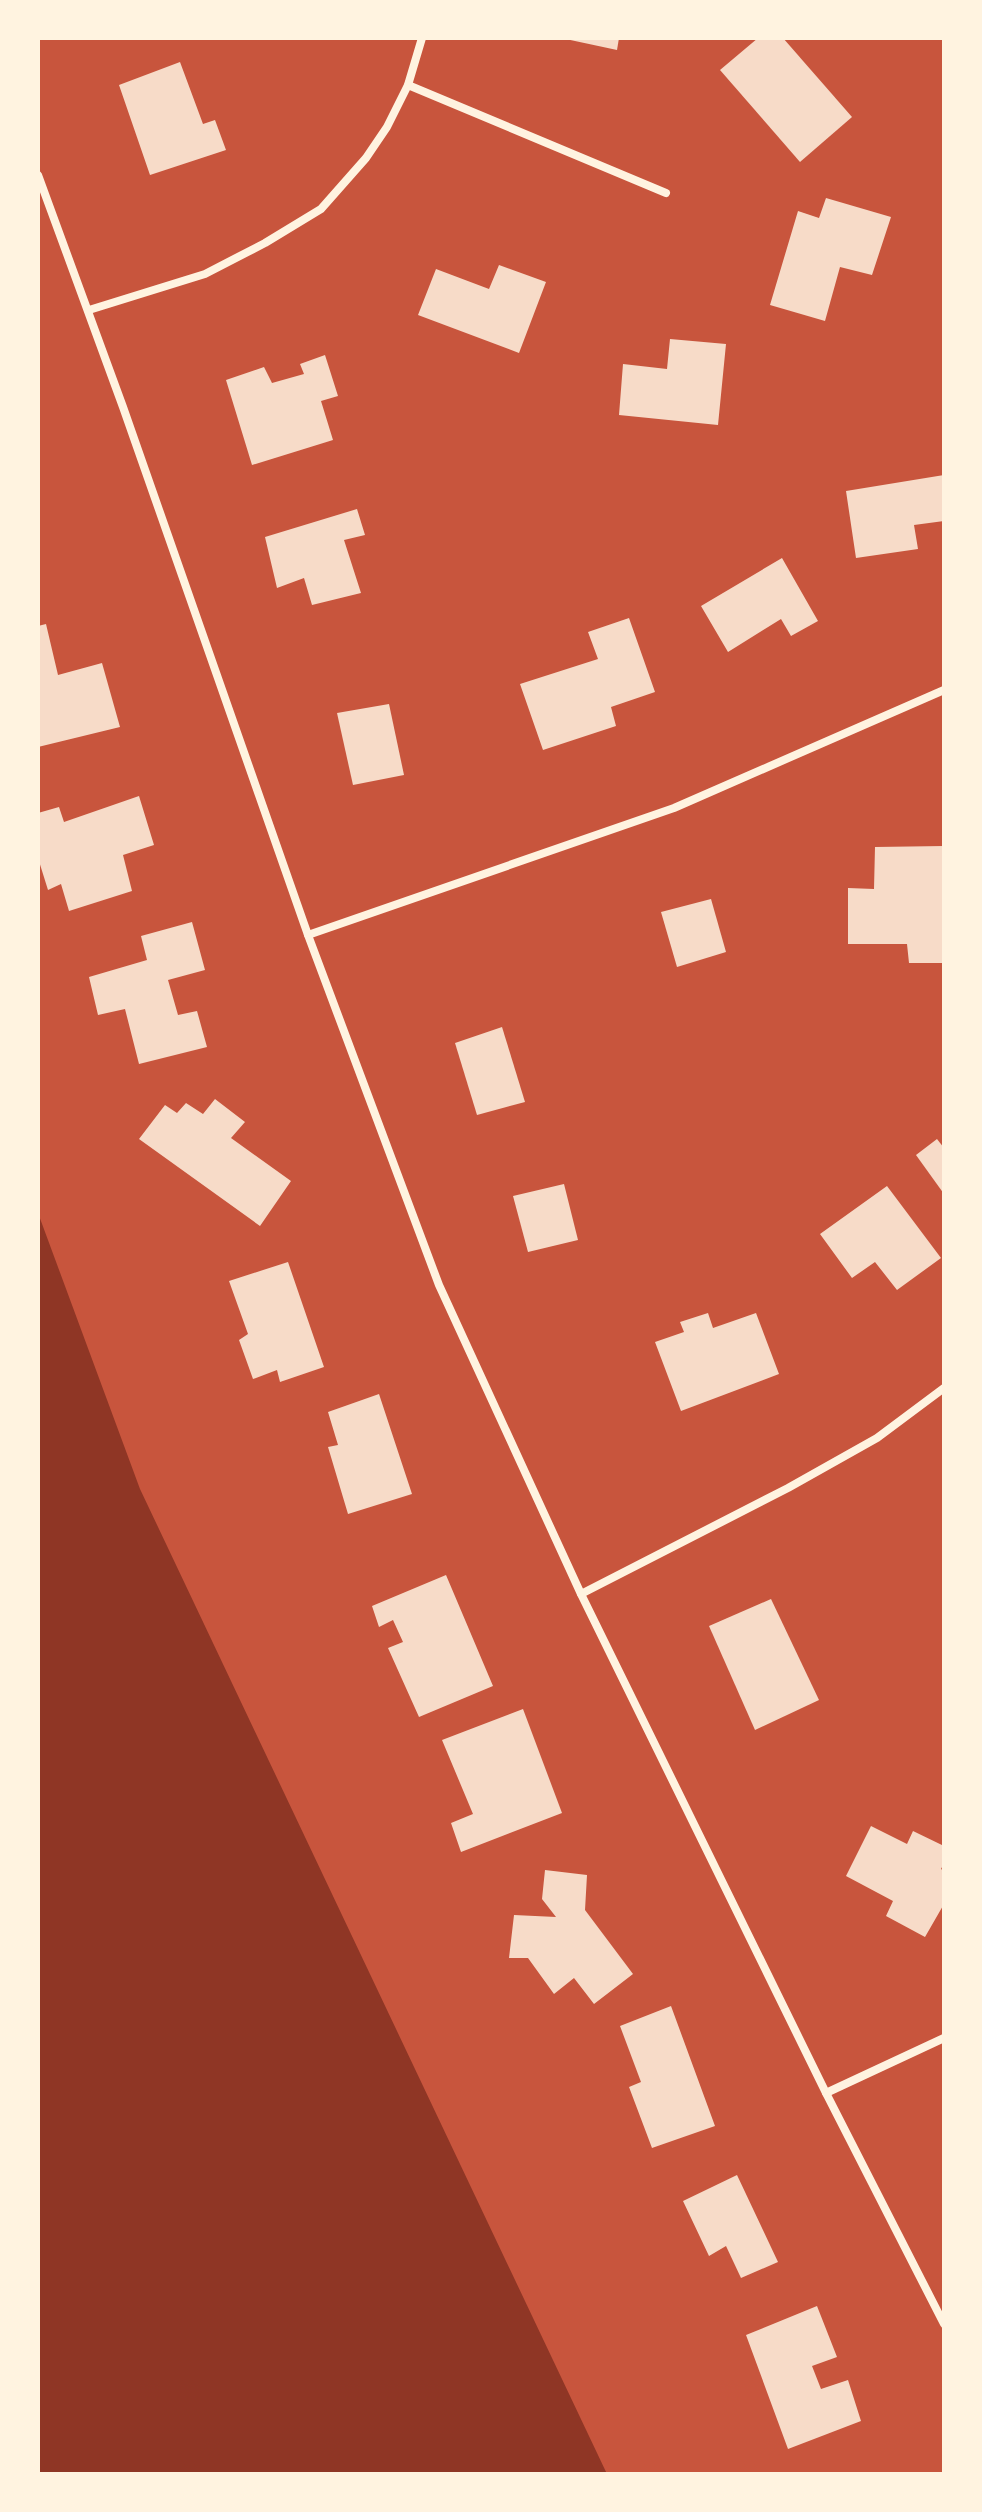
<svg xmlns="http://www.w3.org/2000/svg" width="982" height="2512" font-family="Lora,serif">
  <rect width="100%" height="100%" fill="#c8553d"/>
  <!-- water -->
  <path fill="#8f3625" d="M38 1213 140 1489 607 2474H38Z"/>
  <!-- building -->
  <g fill="#f7dbc8">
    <path d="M561 38H619L617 50Z"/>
    <path d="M758 38H783L852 117 800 162 720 70Z"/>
    <path d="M180 62 203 124 215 120 226 150 150 175 119 85Z"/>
    <path d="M826 198 891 217 872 275 840 267 825 321 770 305 798 211 819 218Z"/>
    <path d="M499 265 546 282 519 353 418 315 436 269 489 289Z"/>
    <path d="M670 339 726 344 718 425 619 415 623 364 667 369Z"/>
    <path d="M325 355 338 396 321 401 333 440 252 465 226 380 264 367 272 383 304 374 300 364Z"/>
    <path d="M944 475V521L914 525 918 549 856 558 846 491Z"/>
    <path d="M357 509 365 535 344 540 361 593 312 605 304 578 277 588 265 537Z"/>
    <path d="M782 558 818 621 791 636 781 619 728 652 701 606Z"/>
    <path d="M629 618 655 692 611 707 616 726 543 750 520 684 598 659 588 632Z"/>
    <path d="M46 624 58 675 102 663 120 727 38 747V626Z"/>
    <path d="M389 704 404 775 353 785 337 713Z"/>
    <path d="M139 796 154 845 123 855 132 891 69 911 61 884 48 890 38 858V813L59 807 64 822Z"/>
    <path d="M944 846V963H909L907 944H848V888L874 889 875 847Z"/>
    <path d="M711 899 726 952 677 967 661 912Z"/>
    <path d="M192 922 205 970 168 980 178 1015 197 1011 207 1047 139 1064 125 1009 98 1015 89 977 147 960 141 936Z"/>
    <path d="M502 1027 525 1102 477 1115 455 1043Z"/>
    <path d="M215 1099 245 1122 231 1138 291 1181 260 1226 139 1139 165 1105 177 1113 186 1103 203 1114Z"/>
    <path d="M937 1139 944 1148V1194L916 1155Z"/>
    <path d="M564 1184 578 1240 528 1252 513 1196Z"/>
    <path d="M887 1186 941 1258 897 1290 875 1262 852 1278 820 1234Z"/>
    <path d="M288 1262 324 1367 280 1382 277 1370 253 1379 239 1340 248 1334 229 1281Z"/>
    <path d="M708 1313 713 1328 756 1313 779 1374 681 1411 655 1342 684 1332 680 1322Z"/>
    <path d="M379 1394 412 1494 348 1514 328 1447 338 1445 328 1412Z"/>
    <path d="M446 1575 493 1686 419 1717 388 1648 403 1642 393 1620 379 1627 372 1606Z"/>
    <path d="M771 1599 819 1700 755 1730 709 1626Z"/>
    <path d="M523 1709 562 1813 461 1852 451 1823 473 1814 442 1740Z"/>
    <path d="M871 1826 907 1844 913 1831 944 1846V1863L941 1869 944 1871V1904L925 1937 886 1916 893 1901 846 1876Z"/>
    <path d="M545 1870 587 1875 585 1910 633 1974 594 2004 574 1978 554 1994 528 1958H509L514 1915 556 1917 542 1899Z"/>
    <path d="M671 2006 715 2126 652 2148 629 2087 641 2082 620 2026Z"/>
    <path d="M737 2175 778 2262 741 2278 726 2246 709 2256 683 2201Z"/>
    <path d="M817 2306 837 2357 812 2366 821 2389 848 2380 861 2421 788 2449 746 2335Z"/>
  </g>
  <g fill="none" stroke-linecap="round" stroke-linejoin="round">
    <!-- minor -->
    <g stroke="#fff3e0" stroke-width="8">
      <path d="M408 85 666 193"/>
      <path d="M38 175 123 407 308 935 439 1285 581 1594 826 2093 944 2324"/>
      <path d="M89 310 205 274 265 243 321 209 366 158 387 127 408 85 422 38"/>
      <path d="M308 935 674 808 944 690"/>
      <path d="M581 1594 788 1488 877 1438 944 1388"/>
      <path d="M826 2093 944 2038"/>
    </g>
  </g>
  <!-- border -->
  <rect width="982" height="2512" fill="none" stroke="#fff3e0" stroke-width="80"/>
</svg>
